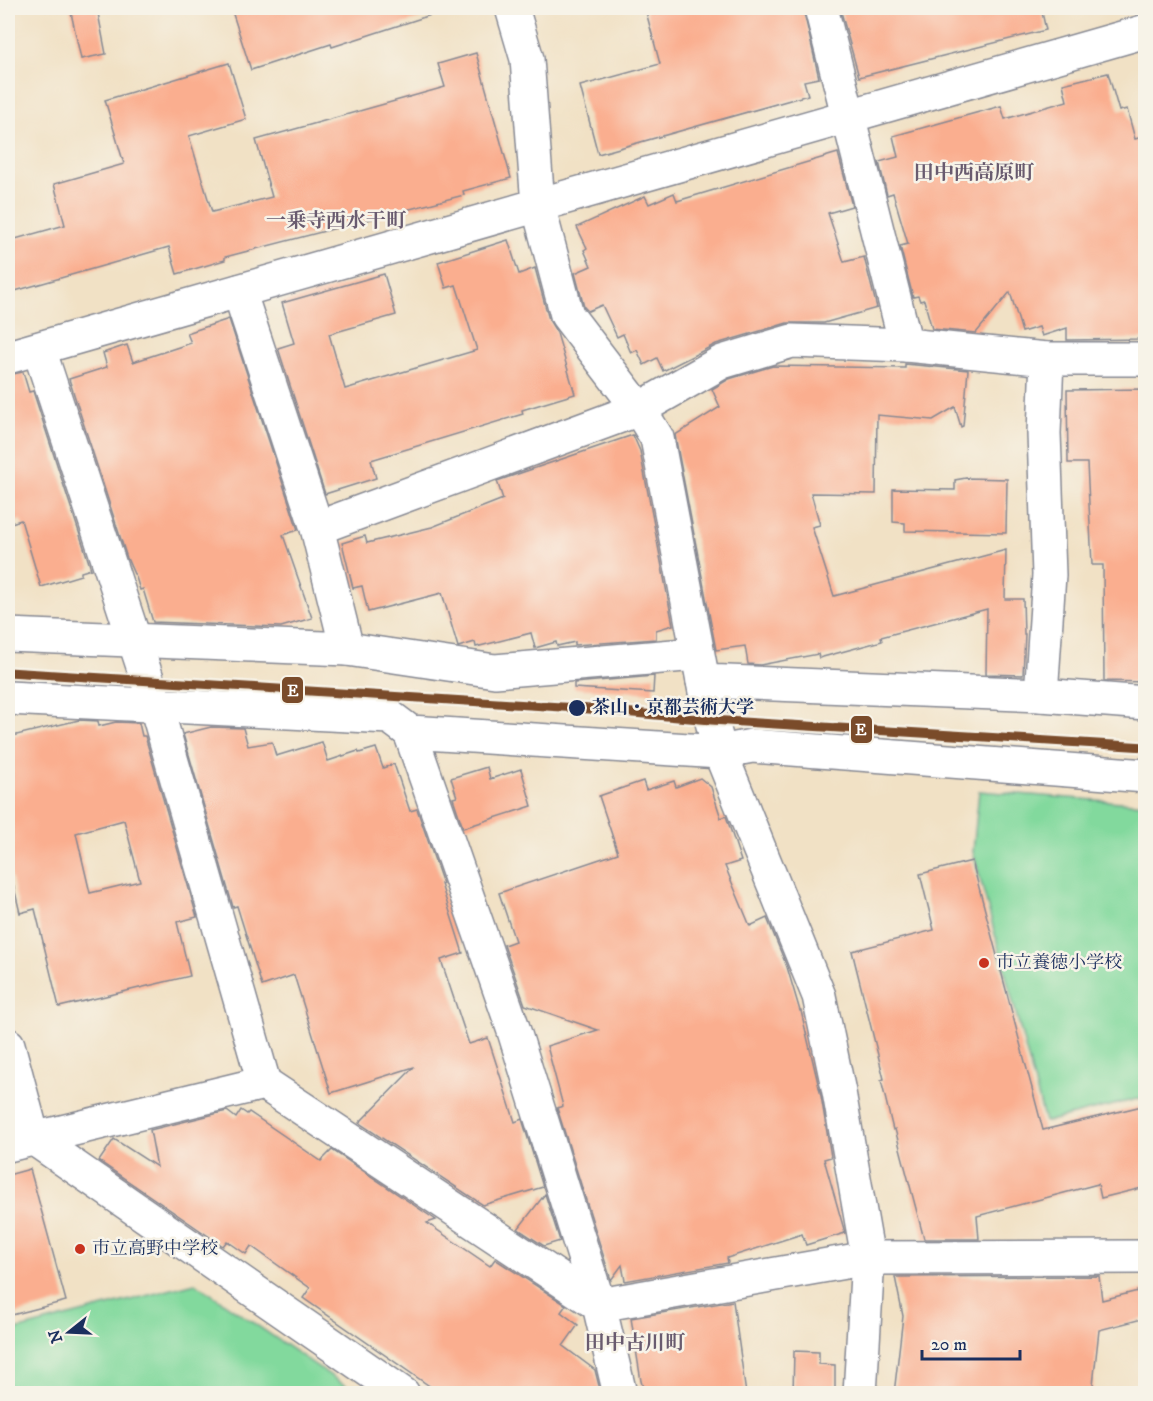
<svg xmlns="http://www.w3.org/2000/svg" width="1153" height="1401" font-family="'IM FELL DW Pica','Noto Serif JP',serif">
  <rect width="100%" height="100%" fill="#f7f3e8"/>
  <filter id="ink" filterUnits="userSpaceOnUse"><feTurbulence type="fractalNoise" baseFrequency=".0167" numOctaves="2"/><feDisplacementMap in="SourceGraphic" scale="12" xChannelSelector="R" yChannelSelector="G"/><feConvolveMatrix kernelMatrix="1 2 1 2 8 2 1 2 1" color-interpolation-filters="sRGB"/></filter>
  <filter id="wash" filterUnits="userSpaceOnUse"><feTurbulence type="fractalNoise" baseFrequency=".008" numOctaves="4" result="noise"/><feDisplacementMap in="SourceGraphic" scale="24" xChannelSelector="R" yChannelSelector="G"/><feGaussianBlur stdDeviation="1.35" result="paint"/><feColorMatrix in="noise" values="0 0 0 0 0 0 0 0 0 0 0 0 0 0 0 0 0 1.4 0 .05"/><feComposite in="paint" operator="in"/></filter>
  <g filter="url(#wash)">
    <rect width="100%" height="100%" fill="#f1e1c5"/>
    <!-- green -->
    <g fill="#82d99d" stroke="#4e847e" stroke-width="1.5">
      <path d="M979 791 1145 804V1097L1045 1122 973 852Z"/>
      <path d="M195 1283 356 1393H8V1332Z"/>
    </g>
    <g id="blocks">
      <!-- building -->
      <g fill="#faae8f" fill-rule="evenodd">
        <path d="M70 8H97L106 54 81 59Z"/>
        <path d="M231 8H436L437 13 332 47 331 44 251 70Z"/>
        <path d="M645 8H803L819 78 804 81 808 95 598 154 580 86 660 64Z"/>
        <path d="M840 8H1041L1046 30 859 77Z"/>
        <path d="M476 53 511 178 463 191 464 195 225 257V260L177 274 169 247 8 293V241L65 225 54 184 124 164 105 100 229 63 246 119 189 136 212 212 272 197 256 140 445 87 438 64Z"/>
        <path d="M1108 73 1119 111 1127 109 1135 139 1146 136V339L1067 340V328L1042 336 1039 327 1022 332 1010 292 976 333 932 329 924 300 920 301 918 296 913 297 900 246 908 244 893 193 887 195 879 162 898 157 893 136 1001 106 1005 119 1067 101 1063 84Z"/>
        <path d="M838 153 852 206 828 213 844 262 864 257 877 308 824 323H787L716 344 663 371 657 358 644 365 637 350 631 353 623 334 617 337 602 305 588 311 584 307 575 273 591 266 584 250 587 248 577 227 645 196 649 204 674 193 677 201Z"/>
        <path d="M508 240 519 274 535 268 549 320 557 333 575 394 522 410 523 414 371 460 376 478 325 494 278 348 294 343 282 303 384 274 396 315 329 334 345 389 477 350 456 285 446 288 438 262Z"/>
        <path d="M229 319 298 530 283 535 312 618 281 627 153 622 143 589 140 590 135 574H134L127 558 69 379 107 367 103 353 127 345 133 362 191 343 187 333Z"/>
        <path d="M905 364 968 370 963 426 961 427 955 407 933 420 877 415 876 494 811 493 820 525 812 527 834 596 1006 550 1005 599H1023L1024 634H1025L1023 675 986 674 987 609 881 637 882 641 819 658 818 654 760 665 748 664 745 646 716 650 675 435 720 407 712 389 729 379 773 366 905 368Z"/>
        <path d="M23 372 29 392 33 391 91 569 81 572V575L41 587 21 520 8 524V375Z"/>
        <path d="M1146 389V682L1104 681 1103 565H1092L1087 463H1068L1067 390Z"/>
        <path d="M633 435 640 451 673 625 656 630V639L575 645V642L557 646 556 642 535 648 531 633 476 647 475 642 458 647 442 593 368 612 362 586 353 588 342 543 365 536 367 543 432 527 503 499 497 481Z"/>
        <path d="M966 478 1007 479 1006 533 905 531V523L893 522V489L955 490V480Z"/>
        <path d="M654 676 653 693 574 688V683Z"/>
        <path d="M79 720 98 721 99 726 116 722 139 723 142 736H145L197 917 177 922 190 976 59 1007 35 909 20 913 8 862V737ZM124 820 140 881 90 893 76 833Z"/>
        <path d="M211 727 243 728 248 746 272 742 276 756 322 742 328 761 358 751 359 753 376 748 383 768 394 764 410 811 417 809 443 884H441L463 953 441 960 469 1044 488 1038 515 1122 522 1119 543 1187 483 1205 359 1123 414 1067 331 1093 294 975 262 986 237 906 233 907 183 734Z"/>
        <path d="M487 767 490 779 521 769 532 806 463 828 453 798 457 797 451 778Z"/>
        <path d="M700 778 711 787 721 818 726 816 741 861 725 866 750 926 767 918 787 967 800 1011H801L821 1096 831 1157 824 1159 845 1233 806 1245 802 1234 727 1258 728 1263 625 1281 622 1265 611 1280 557 1108 563 1106 547 1046 598 1030 525 1005 504 945 515 941 499 893 618 853 599 796 643 781 646 790 674 781 676 787Z"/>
        <path d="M972 861 1043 1130 1146 1105V1187L1101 1198 1098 1184 977 1216 979 1239H924L895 1129 893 1130 881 1080 884 1079 852 951 934 930 920 874Z"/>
        <path d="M241 1110 247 1114 249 1112 321 1161 332 1150 436 1220 427 1223 490 1266 495 1259 566 1305 561 1312 578 1325 563 1346 595 1370 601 1394H441L303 1298 310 1288 251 1246 246 1254 227 1241 223 1246 99 1161 114 1139 157 1167 150 1130 227 1111 236 1118Z"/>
        <path d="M30 1169 66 1301 8 1316V1175Z"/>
        <path d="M545 1194 560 1241 544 1246 518 1229Z"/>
        <path d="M1099 1276 1102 1300 1146 1289V1318L1099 1330 1092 1394H894L903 1316 895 1277Z"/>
        <path d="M733 1301 746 1394H645L641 1381 631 1318Z"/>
        <path d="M794 1351 819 1352V1364L835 1365V1394H793Z"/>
      </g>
    </g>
  </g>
  <g filter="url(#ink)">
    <use href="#blocks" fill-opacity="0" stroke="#868892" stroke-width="1.5"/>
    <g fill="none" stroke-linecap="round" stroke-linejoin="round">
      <defs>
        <g id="minor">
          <path d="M512 8 527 59 538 205 567 315 639 409 657 438 703 681 1041 695 1146 703"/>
          <path d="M821 8 906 345"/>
          <path d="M39 349 156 706 264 1083"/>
          <path d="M8 357 1146 31"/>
          <path d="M317 528 639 409 722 362 792 341 906 345 1047 359H1146"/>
          <path d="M8 635 347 649 317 528 239 291"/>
          <path d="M347 649 495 671 697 654"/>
          <path d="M703 681 707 703 720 752 819 996 839 1092 868 1258 860 1394"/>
          <path d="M1041 695 1049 575 1044 433 1047 359"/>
          <path d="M8 698 390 717 410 732 720 752 752 746 1146 776"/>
          <path d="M410 732 513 1028 599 1305 620 1394"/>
          <path d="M8 1045 33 1138 403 1394"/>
          <path d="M8 1145 264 1083 599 1305 868 1258 1146 1257"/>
        </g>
      </defs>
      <!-- minor casing -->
      <use href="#minor" stroke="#868892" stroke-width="36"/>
      <!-- minor -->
      <use href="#minor" stroke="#fff" stroke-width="33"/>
      <defs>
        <path id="rail-1" d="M8 672 578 708 711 720 1146 747"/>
      </defs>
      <!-- rail-1 casing -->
      <use href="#rail-1" stroke="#f7f3e8" stroke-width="14"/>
      <!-- rail-1 -->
      <use href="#rail-1" stroke="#7a4b2a" stroke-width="9"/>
    </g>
  </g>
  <!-- markers -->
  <circle fill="#1b2f5e" stroke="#f7f3e8" stroke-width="2" cx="577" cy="708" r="9"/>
  <g fill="#c8321e" stroke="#f7f3e8" stroke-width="2">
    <circle cx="984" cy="963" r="6"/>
    <circle cx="80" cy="1249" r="6"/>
  </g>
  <g text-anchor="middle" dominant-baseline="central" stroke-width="5" stroke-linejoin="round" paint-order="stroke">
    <!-- stop labels -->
    <g font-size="18" font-weight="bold" fill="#1b2f5e" stroke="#f7f3e8" text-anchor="start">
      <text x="592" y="708">茶山・京都芸術大学</text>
    </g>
    <!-- poi labels -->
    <g font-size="18" fill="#1b2f5e" stroke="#f7f3e8" text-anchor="start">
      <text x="996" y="963">市立養徳小学校</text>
      <text x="92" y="1249">市立高野中学校</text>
    </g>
    <!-- neighbourhood labels -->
    <g font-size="20" font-weight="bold" fill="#695b6f" stroke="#f7f3e8">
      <text x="974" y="173">田中西高原町</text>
      <text x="336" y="221">一乗寺西水干町</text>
      <text x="635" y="1343">田中古川町</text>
    </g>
  </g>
  <g stroke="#f7f3e8" stroke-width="2">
    <rect x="281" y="676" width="23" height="28" rx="6" fill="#7a4b2a"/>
    <rect x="850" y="715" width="23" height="29" rx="6" fill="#7a4b2a"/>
  </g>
  <g font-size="16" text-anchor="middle" font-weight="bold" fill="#fff">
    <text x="293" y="696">E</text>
    <text x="861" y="735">E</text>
  </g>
  <!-- margin -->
  <rect width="1153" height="1401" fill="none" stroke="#f7f3e8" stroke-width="30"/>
  <!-- north arrow -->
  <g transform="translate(69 1332) rotate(252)" stroke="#f7f3e8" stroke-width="4.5" paint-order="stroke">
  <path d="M0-4.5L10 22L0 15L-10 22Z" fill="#1b2f5e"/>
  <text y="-9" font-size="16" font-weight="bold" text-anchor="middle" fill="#1b2f5e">N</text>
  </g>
  <!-- scale -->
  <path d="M922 1350v9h98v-9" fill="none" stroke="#1b2f5e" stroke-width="3"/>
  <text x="931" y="1350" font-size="18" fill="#1b2f5e" stroke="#f7f3e8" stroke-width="4.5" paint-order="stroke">20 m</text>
</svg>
